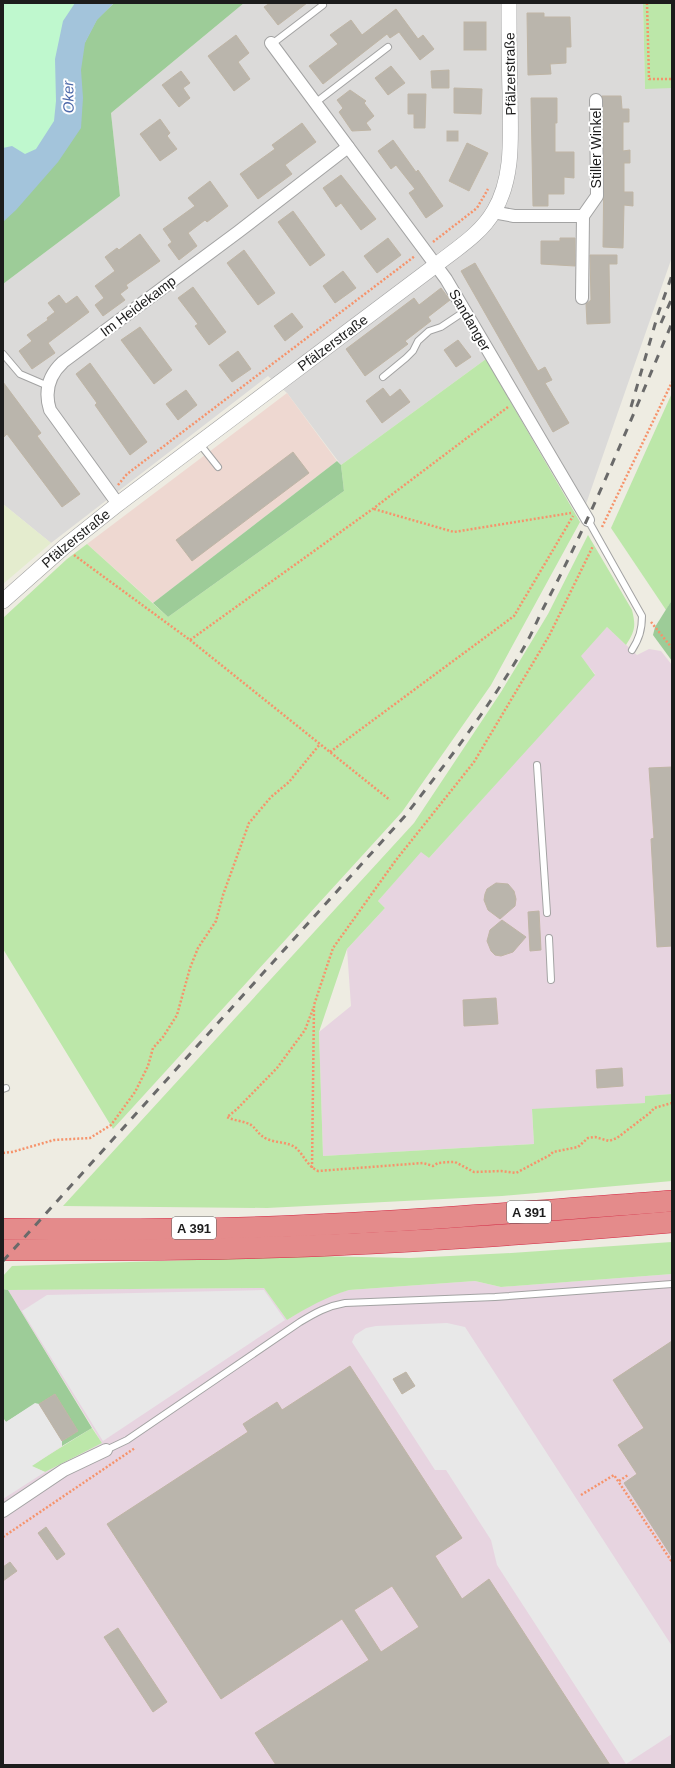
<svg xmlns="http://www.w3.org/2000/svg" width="675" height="1768" font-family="Arial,sans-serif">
  <rect width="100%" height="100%" fill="#eeece2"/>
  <!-- residential -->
  <path fill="#dbdad9" d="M244 3H643L645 88H672V257L586 504 499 356 486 359 341 465 287 393 268 376 51 543 3 504V284L120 196 111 113Z"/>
  <!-- commercial -->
  <path fill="#eed8d1" d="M287 393 337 461 153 603 87 544Z"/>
  <!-- industrial -->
  <g fill="#e7d4e0">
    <path d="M607 627 637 655 649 649 661 651 672 665V1094L646 1096V1103L532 1110 534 1144 323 1156 319 1032 351 1006 347 949 385 908 378 901 421 851 429 858 595 674 580 656Z"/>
    <path d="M672 1274V1765H3V1418L6 1422 55 1394 78 1431 62 1441V1446L32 1466 45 1472 102 1443 8 1290 264 1288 287 1320 314 1303 329 1296 349 1290 475 1281 501 1287Z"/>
  </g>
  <!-- farmland -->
  <path fill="#e4ecce" d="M3 504 51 543 3 584Z"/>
  <!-- grass -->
  <g fill="#bce7a9">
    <path d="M643 3H672V88L645 89Z"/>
    <path d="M486 359 580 522 491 685 402 812 113 1129 3 949V618L67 559 87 544 168 617 344 491 341 465Z"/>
    <path d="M672 393V600L666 610 611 528Z"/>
    <path d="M588 535 632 610C636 626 635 631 626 645L607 627 581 656 595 675 429 858 421 852 378 901 385 908 347 949 319 1032 323 1156 534 1144 532 1109 645 1103V1096L672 1094V1181L502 1196 267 1208 63 1206 414 823 501 692 548 614Z"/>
    <path d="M672 1242V1274L501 1287 475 1281 349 1290C326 1297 308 1307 287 1320L264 1288 8 1290 3 1289V1276L12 1266 312 1256 410 1258 511 1253Z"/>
    <path d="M92 1428 102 1443 45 1472 31 1466Z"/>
  </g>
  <!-- forest -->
  <g fill="#9dcc98">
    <path d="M114 3H244L111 113 120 196 3 284V143L85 42 97 19Z"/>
    <path d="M337 461 341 465 344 491 168 617 153 603Z"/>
    <path d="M672 600V661L653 635 655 627Z"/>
    <path d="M3 1289 8 1290 92 1428 62 1446V1441L78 1431 55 1394 39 1404H35L6 1422 3 1418Z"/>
  </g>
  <!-- park -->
  <path fill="#bff8ce" d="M3 3H98L86 16 72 125 3 204Z"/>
  <!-- parking -->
  <g fill="#e8e8e8">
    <path d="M264 1290 285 1320 103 1441 22 1311 47 1295Z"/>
    <path d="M447 1323 465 1327 672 1646V1734L626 1764 497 1565 491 1540 446 1470H435L352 1342 355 1335 366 1328 376 1326Z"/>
    <path d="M35 1403 39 1404 62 1441V1446L32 1466 45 1472 3 1499V1418L6 1422Z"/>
  </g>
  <!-- water -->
  <path fill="#a3c4db" d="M75 3H114L97 20 85 43 81 70 83 98 81 128 58 162 16 210 3 222V148L12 146 25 154 36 149 54 121 56 101 55 59 63 21Z"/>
  <!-- building -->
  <g fill="#bab5ac" stroke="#bfb5a5" fill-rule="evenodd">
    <path d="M270 3H307L278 25 264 7Z"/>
    <path d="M396 9 418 39 423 35 434 49 420 60 399 32 390 38 387 34 323 84 309 66 338 44 330 35 351 20 362 35Z"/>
    <path d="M527 13H544V17H570L571 47H566V63L550 64 551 74 528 75Z"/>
    <rect x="464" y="22" width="22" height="28"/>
    <path d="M236 35 249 53 238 62 250 79 234 91 208 56Z"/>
    <path d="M391 66 405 83 388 95 375 78Z"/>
    <path d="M449 70V88H432L431 71Z"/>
    <path d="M181 71 190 83 183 88 190 98 179 107 162 85Z"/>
    <path d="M454 88 482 89 481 114 454 113Z"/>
    <path d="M350 90 366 101 364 103 374 116 366 123 371 130 352 131 339 112 343 108 337 100Z"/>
    <path d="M408 94H426L425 128H414V114H408Z"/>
    <path d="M602 96H621L622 109H629V122H623V151L630 150V163H624V192H633V206L624 205 623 248 603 247 604 163Z"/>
    <path d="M531 98H557V123H555V152H574V178L564 177V194H548V206H533Z"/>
    <path d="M160 119 170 133 167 136 177 149 160 161 140 134Z"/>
    <path d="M302 123 316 142 285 165 292 174 258 199 240 174 275 149 272 145Z"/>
    <rect x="447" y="131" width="11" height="10"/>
    <path d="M393 140 416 172 418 170 443 206 426 218 409 193 415 189 396 165 391 169 378 151Z"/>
    <path d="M467 143 488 153 469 191 449 181Z"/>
    <path d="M341 175 376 219 361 230 341 203 336 207 323 188Z"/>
    <path d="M210 181 228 206 207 222 205 220 188 233 197 246 179 260 168 245 172 242 163 229 195 206 188 198Z"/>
    <path d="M293 211 325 255 310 266 278 222Z"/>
    <path d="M140 234 160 261 126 285 128 288 120 294 125 300 103 316 95 305 104 298 95 286 115 271 105 257 117 248 119 250Z"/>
    <path d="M388 238 401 255 377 273 364 256Z"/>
    <path d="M560 238H575V266L541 264V241H560Z"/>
    <path d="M244 250 275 293 258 305 227 263Z"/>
    <path d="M590 255H617V264H609L610 323 587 324 586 304 591 300Z"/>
    <path d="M475 263 538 371 545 367 552 380 545 383 569 423 553 432 461 271Z"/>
    <path d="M343 271 356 288 335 303 323 286Z"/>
    <path d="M193 287 226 332 209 345 195 326 198 324 178 298Z"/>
    <path d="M441 288 450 300 428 317 431 321 405 341 408 344 365 376 346 349 414 298 419 305Z"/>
    <path d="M59 295 66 304 77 296 89 312 48 343 55 353 32 369 19 351 32 341 27 335 48 320 47 318 55 312 48 303Z"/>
    <path d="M292 313 303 327 285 341 274 326Z"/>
    <path d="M140 327 172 370 154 384 121 340Z"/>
    <path d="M458 340 471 357 456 367 444 350Z"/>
    <path d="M238 351 251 369 232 382 219 365Z"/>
    <path d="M90 363 147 442 130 455 95 405 97 403 76 374Z"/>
    <path d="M3 382 41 433 37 436 80 494 62 507 7 434 3 438Z"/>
    <path d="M383 388 390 397 400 389 410 402 382 423 366 401Z"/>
    <path d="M186 390 197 405 178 420 166 404Z"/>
    <path d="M293 452 309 473 192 561 176 540Z"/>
    <path d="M672 767V946L657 947 651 839 654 838 649 768Z"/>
    <path d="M496 883 508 884 514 891 516 899 515 906 500 919 488 910 484 900 485 894 487 889Z"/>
    <path d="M539 911 541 950 530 951 528 912Z"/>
    <path d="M502 920 526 937 513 952 501 956 495 955 491 951 487 941 490 930Z"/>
    <path d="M496 998 498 1024 464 1026 463 1000Z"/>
    <path d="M622 1068 623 1086 597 1088 596 1070Z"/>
    <path d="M672 1341V1557L624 1483 637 1474 618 1445 644 1428 613 1380Z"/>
    <path d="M350 1366 462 1538 435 1556 462 1599 489 1579 610 1765H276L255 1733 369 1660 342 1619 221 1699 107 1524 248 1432 243 1424 277 1402 282 1410ZM392 1586 419 1627 381 1652 354 1610Z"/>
    <path d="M406 1372 415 1386 402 1394 393 1379Z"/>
    <path d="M55 1394 78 1431 62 1441 39 1404Z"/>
    <path d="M46 1527 65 1554 57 1560 38 1533Z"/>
    <path d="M10 1562 17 1571 3 1581V1567Z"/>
    <path d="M118 1628 167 1702 153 1712 104 1637Z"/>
  </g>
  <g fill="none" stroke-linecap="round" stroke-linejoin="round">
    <defs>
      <g id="service">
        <path d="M272 44 323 5"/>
        <path d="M315 103 388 47"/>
        <path d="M3 354 20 374 48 386"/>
        <path d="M383 377 406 358 413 351 418 341 429 331 441 327 465 311"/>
        <path d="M199 443 218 467"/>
        <path d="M588 520 642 616C642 630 639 639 632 650"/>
        <path d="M537 765 547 913"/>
        <path d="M549 938 551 980"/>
        <path d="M3 1089 6 1088"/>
        <path d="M106 1450 127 1440 300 1322C315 1313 327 1306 345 1303L495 1297 672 1284"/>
      </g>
      <g id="minor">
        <path d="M271 43 446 279 588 520"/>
        <path d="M493 212 514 216H583L582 298"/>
        <path d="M583 216 597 196 596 100"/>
        <path d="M118 504 50 410C44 391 49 375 63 362L238 232 348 147"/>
        <path d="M3 1511 64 1470 106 1450"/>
      </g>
      <g id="tertiary">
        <path id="s1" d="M3 601 64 547 118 504 436 265C456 249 481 234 494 211 515 176 510 131 510 92 509 62 509 33 509 3"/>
      </g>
      <g id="motorway">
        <path d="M3 1229C92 1230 180 1230 269 1227 403 1222 538 1211 672 1201"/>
        <path d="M3 1250C120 1250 236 1250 353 1244 460 1239 566 1231 672 1222"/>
      </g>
    </defs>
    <!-- service casing -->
    <use href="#service" stroke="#a3a3a3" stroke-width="8"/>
    <!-- minor casing -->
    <use href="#minor" stroke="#a3a3a3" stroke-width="14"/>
    <!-- tertiary casing -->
    <use href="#tertiary" stroke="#a3a3a3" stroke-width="16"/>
    <!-- motorway casing -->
    <use href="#motorway" stroke="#d32843" stroke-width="22"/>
    <!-- path -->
    <g stroke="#f6936b" stroke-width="2.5" stroke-dasharray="2 2" stroke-linecap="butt">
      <path d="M647 3 649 79H672"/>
      <path d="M433 242 477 208 488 189"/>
      <path d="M118 485 127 474 415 256"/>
      <path d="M374 509 454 532 571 513"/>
      <path d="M602 527 672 382"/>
      <path d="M74 555 190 640 374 508 508 407"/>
      <path d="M651 622 672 648"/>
      <path d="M190 640 390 800"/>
      <path d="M330 752 514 616 573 516"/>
      <path d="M313 1009 305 1030 277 1068 237 1109 227 1117C234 1121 245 1121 251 1125 257 1129 258 1135 267 1139 276 1143 289 1142 296 1148 304 1155 307 1166 318 1171L423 1163 433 1166 438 1163 449 1162H455L474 1172 501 1171 516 1173 550 1155 553 1152 578 1147 588 1138 595 1137 609 1141 617 1138 651 1112 654 1108 672 1103"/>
      <path d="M3 1153 12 1152 54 1140 90 1138 111 1125 135 1092 148 1066 153 1048 163 1037 177 1015 190 968 198 948 216 921 223 895 249 823 271 797 289 782 320 744"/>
      <path d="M312 1168 314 1005 333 948 396 860 474 762 549 636 593 546"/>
      <path d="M619 1481 628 1475"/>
      <path d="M581 1495 614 1475 672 1562"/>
      <path d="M3 1537 135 1448"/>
    </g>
    <!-- service -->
    <use href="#service" stroke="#fff" stroke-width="6"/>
    <!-- minor -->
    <use href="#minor" stroke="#fff" stroke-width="12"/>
    <!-- tertiary -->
    <use href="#tertiary" stroke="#fff" stroke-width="15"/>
    <!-- motorway -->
    <use href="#motorway" stroke="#e48b8b" stroke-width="21"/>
    <!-- rail -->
    <g stroke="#6a6a6a" stroke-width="3" stroke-dasharray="8 8" stroke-linecap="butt">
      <path d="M661 323 672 298"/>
      <path d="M631 407 658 314 672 275"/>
      <path d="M3 1261 405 816C447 762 489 708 523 649 532 634 538 618 546 603 594 512 632 417 672 323"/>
    </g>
  </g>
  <g text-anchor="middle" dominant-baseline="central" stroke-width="4" stroke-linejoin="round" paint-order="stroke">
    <!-- shield labels -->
    <g fill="#fff" stroke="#606060" stroke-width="1">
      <rect x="507" y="1201" width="44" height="22" rx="3"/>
      <rect x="172" y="1217" width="44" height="22" rx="3"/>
    </g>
    <g font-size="13" font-weight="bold" fill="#1c1c1c">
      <text x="529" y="1212">A 391</text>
      <text x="194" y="1228">A 391</text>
    </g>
    <!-- street labels -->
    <g font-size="14" fill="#1c1c1c" stroke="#fff">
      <text transform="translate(510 74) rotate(-91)">Pfälzerstraße</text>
      <text transform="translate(596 148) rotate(-90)">Stiller Winkel</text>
      <text transform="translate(138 306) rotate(-37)">Im Heidekamp</text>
      <text transform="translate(470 320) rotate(60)">Sandanger</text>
      <text stroke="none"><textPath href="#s1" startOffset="419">Pfälzerstraße</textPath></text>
      <text stroke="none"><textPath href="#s1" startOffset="96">Pfälzerstraße</textPath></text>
    </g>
    <!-- water labels -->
    <g font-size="15" font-style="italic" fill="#4c69a9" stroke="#fff">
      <text transform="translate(68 97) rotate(-91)">Oker</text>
    </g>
  </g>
  <!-- border -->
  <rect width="675" height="1768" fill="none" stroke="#1c1c1c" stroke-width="8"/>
</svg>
